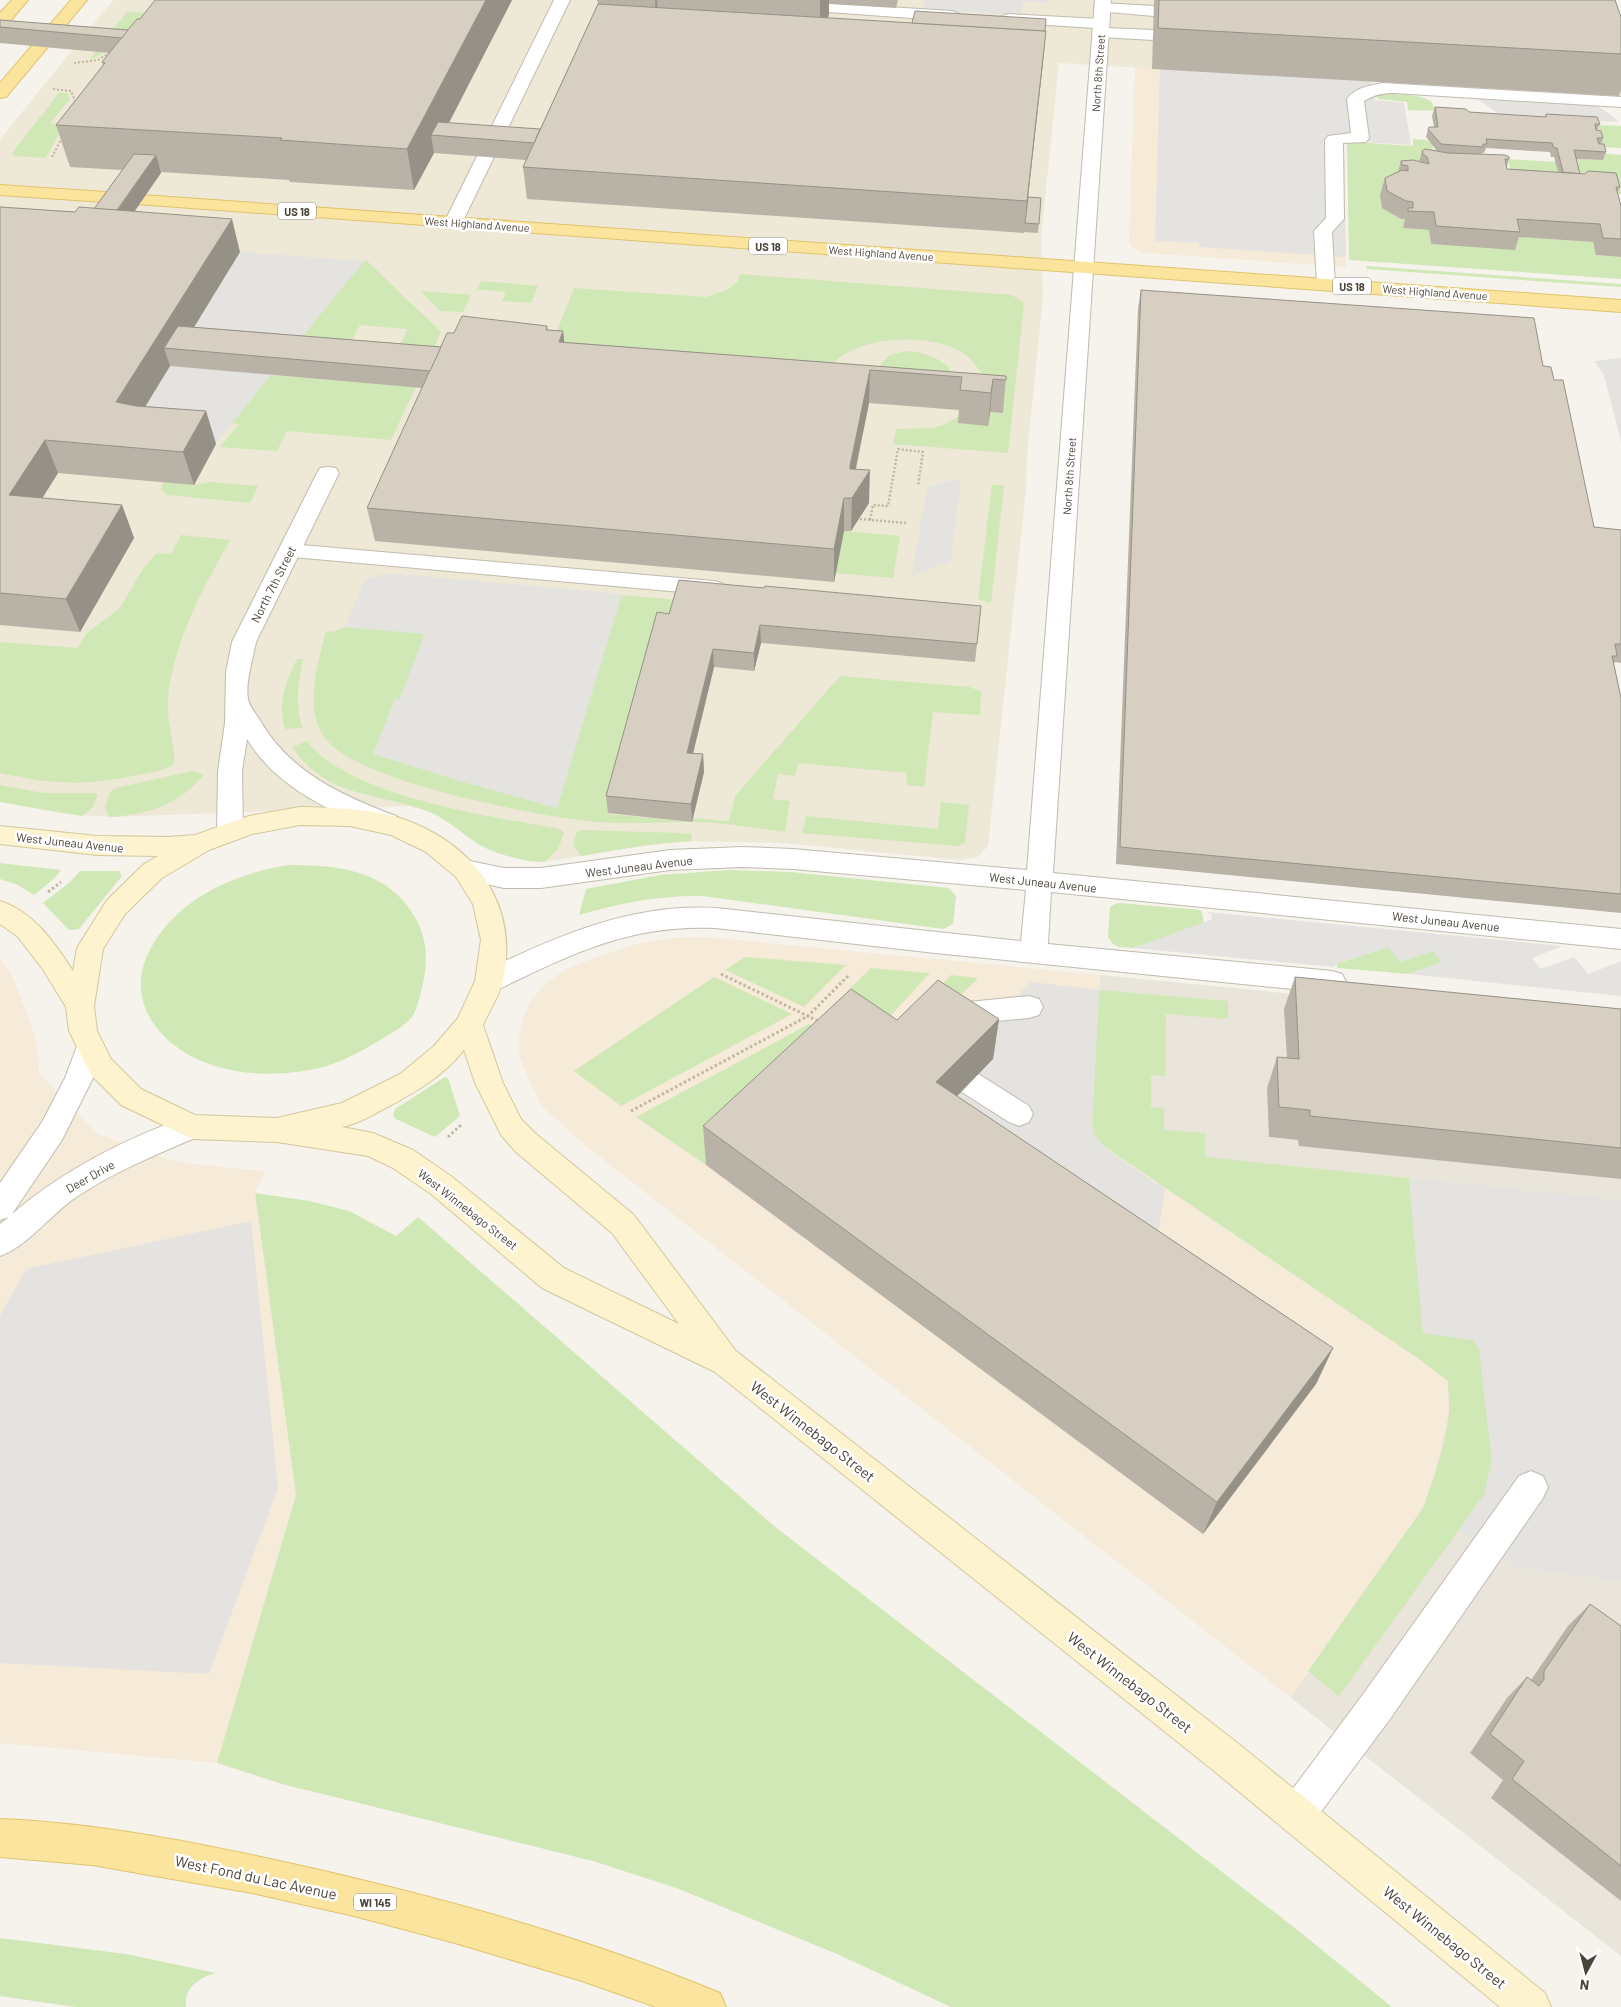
<svg xmlns="http://www.w3.org/2000/svg" width="1621" height="2007" font-family="Barlow,sans-serif">
  <rect width="100%" height="100%" fill="#f5f3ec"/>
  <!-- residential -->
  <path fill="#e9e5da" d="M1100 975 1621 1026V1956L1291 1698 1432 1484 1442 1445 1419 1359 1165 1189 1092 1123Z"/>
  <!-- commercial -->
  <g fill="#f6ead8">
    <path d="M1135 67 1371 81 1374 98 1376 100 1404 103 1411 145 1349 141 1344 144 1346 267 1147 253 1140 252 1129 244Z"/>
    <path d="M706 937 1100 975 1092 1123 1094 1134 1102 1145 1419 1359 1448 1381 1449 1410 1447 1424 1432 1484 1423 1508 1308 1671 1291 1698 586 1146 542 1106 530 1083 518 1052 519 1034 524 1016 532 999 547 982 570 967 636 944 672 938Z"/>
    <path d="M0 960 12 975 33 1030 38 1053 39 1073 97 1134 167 1159 191 1164 265 1171 255 1193 296 1495 217 1763 0 1743Z"/>
  </g>
  <!-- education -->
  <path fill="#eee8d6" d="M113 0H1604L1621 51V96L1059 63 1041 237 1043 297 1027 455 1026 490 988 846 978 857 960 860 783 843 691 841 621 849 545 862H532L494 852 479 844 450 823 433 813 410 806 110 817 65 814 0 802V139Z"/>
  <!-- green -->
  <g fill="#d0e8b6">
    <path d="M127 12 148 13 129 27 131 30C117 40 106 54 89 60Z"/>
    <path d="M59 93H67L70 99 50 123 64 125C57 135 53 148 45 158L14 156 12 153Z"/>
    <path d="M1384 94C1400 95 1417 93 1432 102L1435 111 1408 110 1407 102 1378 99 1377 96Z"/>
    <path d="M1598 125 1621 126V148L1600 147 1595 128H1599Z"/>
    <path d="M1413 139 1426 140 1432 143 1433 149 1439 152 1403 228 1593 242 1597 255 1621 257V279L1349 260 1347 144 1354 142 1413 146Z"/>
    <path d="M1601 153 1621 155V194L1582 189 1571 159 1603 160Z"/>
    <path d="M1508 159 1556 162 1561 186 1513 184Z"/>
    <path d="M364 261H367L441 332 427 364 392 361 408 329 360 325 343 357 288 352Z"/>
    <path d="M1366 266 1621 284V287L1367 269Z"/>
    <path d="M740 274 1012 295 1024 303 1008 453 893 444 896 429 932 428 943 425 958 417 990 412 1003 413C993 395 983 370 968 357 938 331 861 335 833 363L547 356 574 288 706 297 729 289 738 281Z"/>
    <path d="M481 281 538 286 531 303 502 301 506 292 477 289Z"/>
    <path d="M421 291 471 295 463 312 440 311Z"/>
    <path d="M906 351C923 352 946 358 953 376L879 367 889 355Z"/>
    <path d="M270 375 416 387 391 440 287 431 277 451 220 447 239 424 232 423Z"/>
    <path d="M163 482 194 485 210 482 258 486 250 503 168 495 161 490Z"/>
    <path d="M992 485H1004L991 603 978 599Z"/>
    <path d="M844 531 900 536 893 578 835 573Z"/>
    <path d="M181 535 230 540C203 589 173 642 168 699 166 721 175 743 174 764 163 771 150 773 137 775 83 787 53 784 0 773V642L78 648 87 633 119 609 143 569 157 553 171 554Z"/>
    <path d="M621 595 679 600 609 814 692 822 693 818 729 821 735 796 840 676 969 687 981 691 980 715 933 712 924 787 906 785 907 773 798 763 795 776 778 774 773 799 790 801 785 832C754 828 722 822 691 822 656 822 623 825 588 821 534 815 350 781 323 735 304 704 318 663 326 631L332 632 345 627 425 633 400 699 374 754 464 782 557 808Z"/>
    <path d="M297 659H303C299 680 294 707 303 728L285 729C277 702 286 682 297 659Z"/>
    <path d="M307 741C349 797 493 817 561 829L564 833 558 849 545 862C523 861 500 856 480 845 463 835 450 821 432 813 379 791 329 801 292 747Z"/>
    <path d="M192 771 204 774C182 804 146 815 110 817L105 808 110 792 116 788Z"/>
    <path d="M0 785 43 793H95L98 796 92 808 82 816 0 802Z"/>
    <path d="M941 802 969 805 965 843 958 846 802 833 806 816 938 829Z"/>
    <path d="M583 830C620 832 656 831 692 834L691 841 653 844 581 856 573 845 577 832Z"/>
    <path d="M0 863 61 870 55 878 34 895 18 885 0 879Z"/>
    <path d="M289 865C339 865 389 870 416 919 427 939 428 961 423 983 420 995 418 1007 412 1017 404 1027 391 1033 380 1040 363 1050 346 1060 327 1066 271 1081 195 1077 156 1027 142 1009 137 986 144 964 165 904 230 874 289 865Z"/>
    <path d="M729 870 790 872 949 888 956 896 953 924 943 929 703 896C660 895 621 903 579 915L586 889 660 875Z"/>
    <path d="M80 871H119L122 876 79 929 69 930 43 903 70 882Z"/>
    <path d="M1119 903 1201 910 1204 923 1133 948 1119 947 1113 944 1108 937 1110 908 1111 906Z"/>
    <path d="M1388 947 1433 951 1443 962 1409 974 1338 968 1336 964Z"/>
    <path d="M745 957 846 965 804 1007 725 970Z"/>
    <path d="M871 968 930 973 866 1042 822 1016Z"/>
    <path d="M951 975 978 978 935 1021 881 1051Z"/>
    <path d="M714 977 792 1014 621 1106 574 1071Z"/>
    <path d="M1099 990 1228 1001V1019L1166 1014 1165 1076 1151 1075V1107L1164 1108V1130L1205 1133V1157L1409 1178 1423 1333 1467 1339 1473 1340 1479 1348 1492 1461 1484 1495 1339 1696 1308 1671 1423 1508C1434 1478 1446 1444 1449 1412 1450 1402 1448 1391 1448 1381L1419 1359 1102 1145 1094 1134 1092 1123Z"/>
    <path d="M809 1024 820 1030 706 1165 636 1117Z"/>
    <path d="M445 1077 448 1078 460 1116 435 1137 396 1119 393 1115 395 1109Z"/>
    <path d="M255 1193 310 1201 349 1211 396 1236 418 1217 774 1526 1300 1932 1392 2007H951L837 1954 679 1889 593 1861 282 1784 217 1763 296 1495Z"/>
    <path d="M0 1938 126 1954 216 1973C199 1978 184 1987 186 2007H75L0 1996Z"/>
  </g>
  <!-- parking -->
  <g fill="#e4e3e0">
    <path d="M925 0H1048V3L1023 2 1021 15 923 9Z"/>
    <path d="M1160 69 1371 81 1374 98 1376 100 1404 103 1411 145 1349 141 1344 144 1346 257 1199 247V243L1155 241Z"/>
    <path d="M1478 99 1598 106 1617 120 1618 122 1500 115Z"/>
    <path d="M240 252 364 261 215 444 128 435Z"/>
    <path d="M1621 358V442L1604 375 1594 361Z"/>
    <path d="M961 478 951 561 912 576 927 487Z"/>
    <path d="M386 573 622 594 557 808 464 782 373 754 395 699H400L425 634 345 627 365 580Z"/>
    <path d="M1207 912 1563 946 1532 958 1541 969 1574 957 1588 974 1621 961V996L1409 974 1442 962 1433 951 1400 962 1388 947 1336 964 1334 967 1133 948 1211 920 1212 915Z"/>
    <path d="M1031 982 1099 990 1092 1123 1094 1134 1102 1146 1165 1189 1152 1272 932 1122 993 1060 970 1045Z"/>
    <path d="M1409 1178 1621 1200V1581L1517 1567 1459 1530 1484 1495 1492 1461 1480 1353 1479 1348 1473 1340 1423 1333Z"/>
    <path d="M251 1221 278 1488 209 1674 0 1663V1316L26 1269Z"/>
  </g>
  <g fill="none" stroke-linecap="round" stroke-linejoin="round">
    <defs>
      <g id="lane">
        <path d="M554 0H570L462 223 459 227 453 228 447 227 444 223Z"/>
        <path d="M793 1 952 11 958 13 960 16 958 19 952 21 787 9 785 6 787 3Z"/>
        <path d="M1102 3 1154 6 1160 8 1162 11 1160 14 1154 16 1096 11 1094 8 1096 5Z"/>
        <path d="M1008 14 1101 19 1107 21 1109 24 1106 28 1153 30 1159 32 1161 35 1159 38 1153 40 1100 37 1094 35 1092 32 1095 28 1002 22 1000 19 1002 16Z"/>
        <path d="M1383 83 1621 97V107L1394 93C1382 93 1374 95 1364 101L1369 138 1366 142 1343 143 1344 219 1332 232 1335 284 1333 288 1326 290 1319 288 1317 284 1314 231 1326 218 1325 140 1328 136 1351 133 1347 99C1354 88 1371 85 1383 83Z"/>
        <path d="M290 544 714 581 722 583 725 588 722 593 714 595 282 556 279 551 282 546Z"/>
        <path d="M1029 996 1039 999 1043 1007 1039 1015 1029 1018 965 1024C958 1032 951 1031 942 1028L938 1020 948 1006 958 1003Z"/>
        <path d="M90 1035 100 1038 104 1046 93 1078 62 1140 12 1214C65 1169 126 1138 192 1115L202 1119 206 1127 202 1135C158 1154 112 1172 72 1200 49 1217 26 1247 0 1256V1224L9 1217 0 1220V1183L42 1122 65 1078 80 1038Z"/>
        <path d="M970 1071 980 1075 1029 1106 1033 1114 1029 1122 1019 1126 1009 1122 960 1091 956 1083 960 1075Z"/>
        <path d="M1531 1471 1543 1476 1548 1487 1543 1498 1390 1719 1309 1828 1296 1834 1283 1828 1277 1815 1283 1802 1364 1693 1519 1476Z"/>
      </g>
      <g id="street">
        <path d="M1095 0H1111L1053 873 1621 929V949L1051 892 1048 944 1332 971 1342 974 1346 982 1342 990 1332 993 935 953 716 928C631 924 573 953 499 989L489 992 479 989 475 981 479 973C557 937 628 903 716 908L1021 941 1026 890 793 869 742 867 670 870 541 888H504L456 877 452 870 456 863 465 860 504 868H541L670 850 742 847 793 849 1027 870Z"/>
        <path d="M328 467 336 468 339 473 256 642C253 658 245 683 248 699 249 706 257 715 261 722 291 773 343 796 396 816L400 823 396 830C382 834 369 826 356 821 313 803 272 780 247 739L242 771 243 832 239 839 230 841 221 839 217 832 218 771 225 723 226 672 232 642 317 473 320 468Z"/>
      </g>
      <path id="secondary" d="M300 807C335 808 372 808 406 820 475 846 519 904 503 980 500 995 489 1011 483 1025L503 1083 521 1119 536 1134 634 1215 736 1351 1240 1745 1545 1993 1551 2007H1500L1214 1771 715 1372 542 1288 431 1194 393 1168 368 1156 277 1142 192 1139 121 1105 91 1075 69 1031 66 1007 42 968 17 936 0 924V901C34 912 54 942 73 971L77 948 107 900 144 864 158 856 97 855 0 844V826L97 836 169 837 195 835 249 816ZM300 825 350 826 391 835 426 852 456 877 473 904 481 940 475 981 458 1018 434 1046 400 1074 342 1103 277 1118 195 1115 141 1089 111 1059 97 1031 94 1006 103 949 125 914 162 878 209 850 252 834ZM464 1050 475 1083 501 1135 516 1152 612 1233 679 1324 564 1268 451 1176 413 1150 373 1133 342 1127C357 1124 369 1117 382 1110 414 1093 440 1079 464 1050Z"/>
      <g id="primary">
        <path d="M12 0H28L6 26 0 28V13Z"/>
        <path d="M71 0H87L6 97 0 98V83Z"/>
        <path d="M0 185 120 193 126 194 129 198 126 202 120 203 0 195Z"/>
        <path d="M142 195 1621 300V312L136 204 133 200 136 196Z"/>
        <path d="M0 1819C101 1823 203 1844 302 1866 443 1898 585 1937 720 1993L726 2007H656L582 1981 455 1943 354 1916 252 1893 92 1865 0 1857Z"/>
      </g>
    </defs>
    <!-- lane casing -->
    <use href="#lane" stroke="#c1bbae" stroke-width="2"/>
    <!-- street casing -->
    <use href="#street" stroke="#c1bbae" stroke-width="2"/>
    <!-- secondary casing -->
    <use href="#secondary" stroke="#d3c79c" stroke-width="2"/>
    <!-- primary casing -->
    <use href="#primary" stroke="#e1c36d" stroke-width="2"/>
    <!-- path-far2 -->
    <g stroke="#c2b7a0" stroke-width="2" stroke-dasharray="2 2" stroke-linecap="butt">
      <path d="M74 63 98 60 109 53"/>
      <path d="M53 89 71 91 76 103"/>
      <path d="M52 157 63 136"/>
    </g>
    <!-- path-far1 -->
    <g stroke="#c2b7a0" stroke-width="2.5" stroke-dasharray="2 2" stroke-linecap="butt">
      <path d="M860 519 906 523"/>
      <path d="M870 520 873 505 888 506 898 449 923 452 918 486"/>
    </g>
    <!-- path -->
    <g stroke="#c2b7a0" stroke-width="3" stroke-dasharray="2.5 2.5" stroke-linecap="butt">
      <path d="M48 892 61 882"/>
      <path d="M721 974 820 1022"/>
      <path d="M631 1111 808 1016 849 975"/>
      <path d="M448 1137 462 1124"/>
    </g>
    <!-- lane -->
    <use href="#lane" fill="#fff" fill-rule="evenodd"/>
    <!-- street -->
    <use href="#street" fill="#fff" fill-rule="evenodd"/>
    <!-- secondary -->
    <use href="#secondary" fill="#fdf3ce" fill-rule="evenodd"/>
    <!-- primary -->
    <use href="#primary" fill="#fbe49e" fill-rule="evenodd"/>
  </g>
  <!-- wall -->
  <g fill="#b9b2a6" fill-rule="evenodd">
    <path d="M512 0 449 123 540 129 598 4 597 0H898L896 8 829 4V14L828 18 1043 62 1028 197 1041 198 1038 233 1024 232V233L527 199 523 167 526 160 434 153 414 190 290 182 289 180 161 172 134 212 240 252 194 327 441 347 454 333 547 326 548 330 564 342 1006 376 1003 413 990 412 988 426 958 423 959 410 869 403 856 469 869 503 851 531H844L834 582 375 541 367 508 422 388 170 366 145 406 206 411 216 444 194 485 58 473 42 498 122 505 134 538 80 632 0 625V207L75 212 94 209 122 170 70 167 56 125 103 65 102 62 110 53 0 43V20L128 30Z"/>
    <path d="M1154 0H1615L1621 17V90L1619 96 1152 69Z"/>
    <path d="M1435 107 1469 112 1545 117 1546 114 1600 124 1597 130 1603 138 1601 144 1606 152 1603 160 1576 159 1580 174 1620 187 1617 193 1621 206V257L1596 255 1593 242 1519 237 1515 250 1431 244 1429 230 1403 228 1405 219H1401L1382 208 1380 195 1385 178 1398 172 1401 161 1419 162 1422 151H1437L1426 137 1428 129 1434 127 1432 116ZM1486 148 1550 152 1551 157H1554L1558 172 1507 169V166L1509 159 1481 154 1482 153H1484Z"/>
    <path d="M1141 290 1543 366 1554 380 1594 527 1621 530V663L1615 662 1614 664 1621 698V913L1116 864 1138 308Z"/>
    <path d="M981 606 975 662 761 643 754 671 714 667 693 753 703 754 704 772 692 822 608 813 606 796 669 614Z"/>
    <path d="M1295 977 1621 1009V1179L1299 1146 1298 1140 1269 1137 1267 1088 1277 1057 1287 1058 1284 1009Z"/>
    <path d="M999 1019 993 1059 957 1096 1333 1348 1316 1384 1203 1534 706 1165 703 1126 897 1020Z"/>
    <path d="M1590 1604 1621 1626V1901L1491 1798 1503 1780 1470 1753 1507 1698 1527 1677 1531 1680 1568 1626Z"/>
  </g>
  <!-- shaded-wall -->
  <g fill="#969187">
    <path d="M486 0H512L442 136 431 135 434 153 414 190 407 149Z"/>
    <path d="M655 0H657L659 33 657 38Z"/>
    <path d="M820 0H829V14L820 48Z"/>
    <path d="M1046 31 1043 62 1024 233 1027 201Z"/>
    <path d="M156 155 161 173 114 241 108 224Z"/>
    <path d="M232 219 240 252 180 350 164 348 170 366 128 435 116 402Z"/>
    <path d="M563 331 567 364 559 342Z"/>
    <path d="M870 370 869 403 849 500 850 466Z"/>
    <path d="M993 379 990 412 988 426 991 393Z"/>
    <path d="M206 411 216 444 194 485 183 452Z"/>
    <path d="M45 440 58 473 23 529 9 495Z"/>
    <path d="M870 470 869 503 851 531 852 498Z"/>
    <path d="M844 498V531L834 582V549Z"/>
    <path d="M122 505 134 538 80 632 66 599Z"/>
    <path d="M760 625 761 643 754 671V653Z"/>
    <path d="M713 649 714 667 689 770 687 753Z"/>
    <path d="M703 754 704 772 692 822 691 804Z"/>
    <path d="M999 1019 993 1059 932 1122 936 1082Z"/>
    <path d="M1333 1348 1316 1384 1203 1534 1217 1502Z"/>
  </g>
  <!-- building -->
  <g fill="#d7cfc1" stroke="#969187">
    <path d="M155 0H486L407 149 280 140 282 138 56 125 105 63 102 62 126 32 137 19H140Z"/>
    <path d="M1159 0H1615L1621 17V54L1158 28Z"/>
    <path d="M598 4 1046 31 1027 201 523 167Z"/>
    <path d="M915 11 1046 19 1045 31 912 23Z"/>
    <path d="M0 20 128 30 122 38 0 27Z"/>
    <path d="M1435 107 1466 109 1469 112 1546 117V114L1597 117 1600 124H1595L1596 130 1601 131 1603 138H1597L1599 144H1604L1606 152 1574 150 1580 174 1563 172 1557 148H1554L1552 143 1486 139 1487 144H1483V147L1441 144 1428 129 1429 127H1438Z"/>
    <path d="M438 122 540 129 534 143 431 135Z"/>
    <path d="M1425 149 1448 153 1505 155 1509 157V159H1505L1507 169 1585 174 1588 171 1616 173 1620 187H1616L1621 206V239L1603 238 1600 224 1517 219 1520 232 1436 226 1434 212 1408 211V208H1413V202L1406 201 1387 191 1385 178 1402 170 1408 171V166L1402 165 1401 161 1413 160 1429 164 1427 157 1423 154 1422 151Z"/>
    <path d="M134 154 156 155 117 210 94 209Z"/>
    <path d="M1028 197 1041 198 1039 224 1025 223Z"/>
    <path d="M0 207 75 212 79 207 232 219 116 402 136 406 206 411 183 452 45 440 9 495 122 505 66 599 0 593Z"/>
    <path d="M1141 290 1534 318 1543 366 1551 367 1554 380H1563L1594 527 1621 530V644H1615L1617 656H1612L1621 698V894L1120 847Z"/>
    <path d="M462 316 547 326 546 330 563 331 559 342 1006 376V380L993 379 991 393 960 390 962 377 870 370 850 466V469L870 470 852 498H844L834 549 367 508 447 333H454Z"/>
    <path d="M178 326 441 347 430 371 164 348Z"/>
    <path d="M679 580 764 588 765 586 981 606 977 644 760 625 754 653 713 649 687 753 703 754 691 804 606 796 657 612 669 614Z"/>
    <path d="M1295 977 1621 1009V1148L1310 1116V1110L1279 1107 1277 1057 1299 1059Z"/>
    <path d="M938 980 999 1019 936 1082 1333 1348 1217 1502 703 1126 851 989 897 1020Z"/>
    <path d="M1590 1604 1621 1626V1866L1512 1779 1524 1761 1490 1734 1527 1677 1539 1686 1544 1679V1671Z"/>
  </g>
  <g text-anchor="middle" dominant-baseline="central" stroke-width="5" stroke-linejoin="round" paint-order="stroke">
    <!-- far-street labels -->
    <g font-size="11" fill="#4a4439" stroke="#fff">
      <text transform="translate(1098 73) rotate(-86)">North 8th Street</text>
      <text transform="translate(477 224) rotate(4)">West Highland Avenue</text>
      <text transform="translate(881 253) rotate(4)">West Highland Avenue</text>
      <text transform="translate(1435 292) rotate(4)">West Highland Avenue</text>
      <text transform="translate(1069 476) rotate(-86)">North 8th Street</text>
    </g>
    <!-- shield labels -->
    <g fill="#fff" stroke="#807c74" stroke-width="1">
      <rect x="278" y="202.5" width="38" height="17" rx="4"/>
      <rect x="749" y="237.5" width="38" height="17" rx="4"/>
      <rect x="1333" y="277.5" width="38" height="17" rx="4"/>
      <rect x="354" y="1893.5" width="42" height="17" rx="4"/>
    </g>
    <g font-size="11" font-weight="bold" fill="#4a4439">
      <text x="297" y="211">US 18</text>
      <text x="768" y="246">US 18</text>
      <text x="1352" y="286">US 18</text>
      <text x="375" y="1902">WI 145</text>
    </g>
    <!-- street labels -->
    <g font-size="12" fill="#4a4439" stroke="#fff">
      <text transform="translate(273 584) rotate(-63)">North 7th Street</text>
      <text transform="translate(70 842) rotate(6)">West Juneau Avenue</text>
      <text transform="translate(639 866) rotate(-7)">West Juneau Avenue</text>
      <text transform="translate(1043 882) rotate(6)">West Juneau Avenue</text>
      <text transform="translate(1446 921) rotate(6)">West Juneau Avenue</text>
      <text transform="translate(90 1176) rotate(-29)">Deer Drive</text>
      <text transform="translate(468 1209) rotate(38)">West Winnebago Street</text>
    </g>
    <!-- near-street labels -->
    <g font-size="15" fill="#4a4439" stroke="#fff">
      <text transform="translate(813 1431) rotate(38)">West Winnebago Street</text>
      <text transform="translate(1130 1682) rotate(38)">West Winnebago Street</text>
      <text transform="translate(256 1877) rotate(12)">West Fond du Lac Avenue</text>
      <text transform="translate(1445 1937) rotate(39)">West Winnebago Street</text>
    </g>
  </g>
  <!-- north arrow -->
  <g transform="translate(1586 1972) rotate(187)" stroke="#ffffff" stroke-width="4" paint-order="stroke">
  <path d="M0-4L9 19L0 12L-9 19Z" fill="#4a4439"/>
  <text y="-8" font-size="14" font-weight="bold" text-anchor="middle" fill="#4a4439">N</text>
  </g>
</svg>
